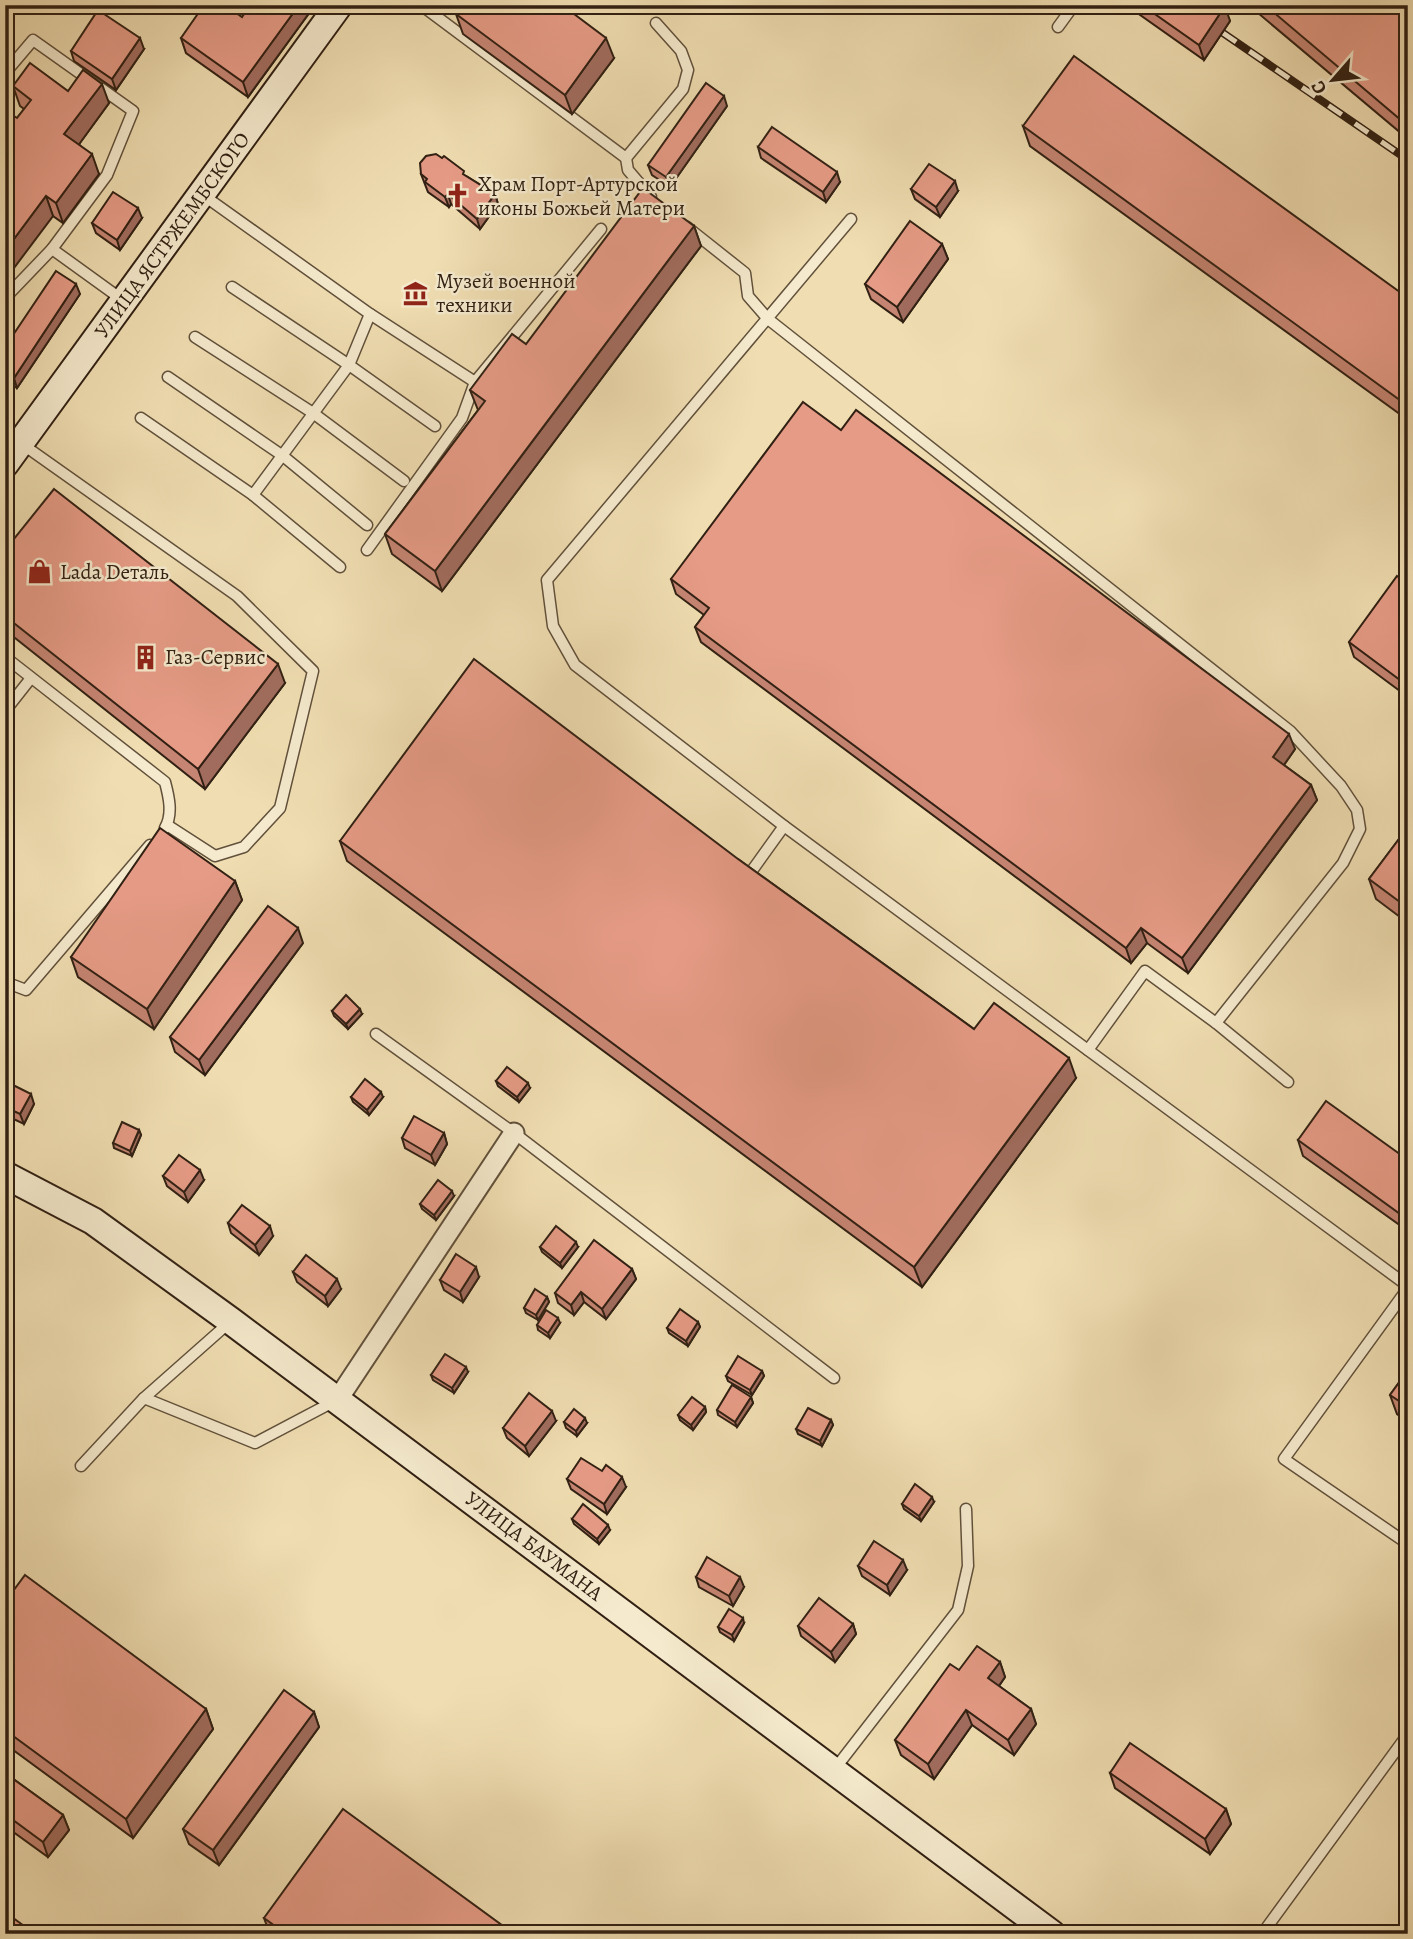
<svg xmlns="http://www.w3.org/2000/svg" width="1413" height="1939" font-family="Alegreya,serif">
  <rect width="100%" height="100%" fill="#f0deb2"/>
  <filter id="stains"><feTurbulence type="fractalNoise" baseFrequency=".00286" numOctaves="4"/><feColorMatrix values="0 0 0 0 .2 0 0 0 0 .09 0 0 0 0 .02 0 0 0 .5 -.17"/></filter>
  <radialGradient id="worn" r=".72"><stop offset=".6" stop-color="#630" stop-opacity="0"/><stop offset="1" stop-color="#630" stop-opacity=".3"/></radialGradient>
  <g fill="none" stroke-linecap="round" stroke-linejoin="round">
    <defs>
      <g id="service">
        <path d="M421 5 626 158 683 89 688 70 681 51 656 23"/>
        <path d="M1396 5 1408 14"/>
        <path d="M1058 27 1074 5"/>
        <path d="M5 73 33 40 133 111 107 175 52 249 5 298"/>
        <path d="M626 158 628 170 651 197"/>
        <path d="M203 195 370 314 475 382 601 229"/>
        <path d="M851 219 547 580 553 626 575 665 784 826 1408 1286"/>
        <path d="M687 227 745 273 748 296 768 319 1290 731 1341 786 1357 810 1360 829 1343 863 1216 1023"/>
        <path d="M52 249 124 301"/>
        <path d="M232 287 349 365 435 426"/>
        <path d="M195 337 313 413 404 481"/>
        <path d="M168 377 283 456 367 525"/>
        <path d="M141 418 253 495 340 567"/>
        <path d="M22 444 237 596 313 671 280 808 244 847 215 856 167 825"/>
        <path d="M253 495 349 365 370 314"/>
        <path d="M367 550 462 418 475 382"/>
        <path d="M5 657 165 782C169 797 173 814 165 828"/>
        <path d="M5 711 31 678"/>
        <path d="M746 879 784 826"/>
        <path d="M5 982 26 990 150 845"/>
        <path d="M376 1034 514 1133 834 1378"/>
        <path d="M1088 1050 1145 971 1216 1023 1288 1082"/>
        <path d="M1408 1288 1284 1459 1408 1544"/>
        <path d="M144 1398 231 1321"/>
        <path d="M81 1466 144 1398 255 1443 333 1402"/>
        <path d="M834 1770 958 1610 968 1566 966 1509"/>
        <path d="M1262 1934 1408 1734"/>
      </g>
      <path id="minor" d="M338 1399 514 1133"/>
      <g id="secondary">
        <path d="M5 464 339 5"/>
        <path d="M5 1175 93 1221 231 1321 1052 1934"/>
      </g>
    </defs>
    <!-- service casing -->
    <use href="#service" stroke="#61503b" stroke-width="13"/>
    <!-- minor casing -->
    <use href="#minor" stroke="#61503b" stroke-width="23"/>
    <!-- secondary casing -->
    <use href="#secondary" stroke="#312013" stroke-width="30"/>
    <!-- service -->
    <use href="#service" stroke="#f5eacd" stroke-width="10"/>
    <!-- minor -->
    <use href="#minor" stroke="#f5eacd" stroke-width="19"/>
    <!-- secondary -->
    <use href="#secondary" stroke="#f5eacd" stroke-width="26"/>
    <defs>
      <path id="rail" d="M1223 33 1408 160"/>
    </defs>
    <!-- rail casing -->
    <use href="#rail" stroke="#312013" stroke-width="8"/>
    <!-- rail -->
    <use href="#rail" stroke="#f5eacd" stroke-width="5" stroke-dasharray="16" stroke-linecap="butt"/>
  </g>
  <!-- wall -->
  <g fill="#c68573" stroke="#312013" stroke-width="2">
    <path d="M250 5H315L248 97 186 53 181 38 242 17Z"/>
    <path d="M984 5H997L992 11Z"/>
    <path d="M1126 5H1223L1230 21 1204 60Z"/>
    <path d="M1255 5H1393L1408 17V139L1258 13Z"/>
    <path d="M456 14 614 58 572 114 463 34Z"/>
    <path d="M144 49 116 90 74 61 71 51Z"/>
    <path d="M13 86 68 91 109 103 79 144 99 174 63 223 53 216 17 118 24 109 20 106Z"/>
    <path d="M727 106 670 187 652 175 648 165Z"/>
    <path d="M1023 126 1408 298V420L1030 146Z"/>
    <path d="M758 147 840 182 826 202 761 158Z"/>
    <path d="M421 174 466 176 495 194 498 204 480 229 451 204 449 207 428 192Z"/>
    <path d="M911 189 958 191 940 217 915 199Z"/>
    <path d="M142 218 120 250 96 233 92 223Z"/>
    <path d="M694 226 701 246 442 591 392 554 385 534 478 410 470 390 526 344Z"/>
    <path d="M942 244 948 259 903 322 871 299 865 284Z"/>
    <path d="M80 294 17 388 5 380V347Z"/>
    <path d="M841 430 1295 749 1284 765 1311 785 1317 800 1188 973 1147 943 1131 963 701 642 695 627 704 615 676 594 671 579Z"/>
    <path d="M5 550 285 683 205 789 5 630Z"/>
    <path d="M1408 584V697L1354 657 1349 642Z"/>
    <path d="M1408 827V923L1376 899 1369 879Z"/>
    <path d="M340 841 738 859 974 1029 1076 1078 922 1287 347 861Z"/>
    <path d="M235 881 242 900 154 1029 78 977 71 957Z"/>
    <path d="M303 943 205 1075 175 1052 170 1037Z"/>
    <path d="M332 1011 362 1014 348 1029 334 1016Z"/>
    <path d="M5 1081 34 1104 24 1124 5 1115Z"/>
    <path d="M496 1081 530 1088 519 1102 498 1086Z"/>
    <path d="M351 1097H383L369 1115 353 1102Z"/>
    <path d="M139 1130 141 1135 132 1156 114 1148 113 1143Z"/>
    <path d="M444 1133 447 1144 435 1165 405 1148 402 1138Z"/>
    <path d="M1298 1140 1408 1160V1231L1303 1156Z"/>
    <path d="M163 1176 204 1180 188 1202 167 1186Z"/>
    <path d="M454 1196 436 1220 422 1209 420 1204Z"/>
    <path d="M228 1223 273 1236 259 1255 231 1233Z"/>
    <path d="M540 1247H578L562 1268 542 1252Z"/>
    <path d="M632 1269 636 1279 606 1319 584 1302 574 1315 558 1303 555 1293Z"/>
    <path d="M293 1272 341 1289 328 1306 297 1282Z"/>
    <path d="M479 1277 463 1302 444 1290 440 1280Z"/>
    <path d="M547 1297 549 1302 538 1320 526 1313 524 1308Z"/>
    <path d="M698 1322 700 1327 688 1346 669 1333 667 1328Z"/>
    <path d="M560 1323 550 1338 538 1330 537 1325Z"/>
    <path d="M1408 1370V1422L1397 1414 1390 1395Z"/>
    <path d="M762 1371 764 1376 752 1395 728 1381 726 1376Z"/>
    <path d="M468 1372 454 1393 433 1380 431 1375Z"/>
    <path d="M751 1397 753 1403 737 1427 718 1415 717 1410Z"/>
    <path d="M705 1407 706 1412 693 1430 680 1420 678 1415Z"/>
    <path d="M831 1420 833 1425 822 1446 798 1434 796 1429Z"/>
    <path d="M556 1421 529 1456 507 1438 503 1428Z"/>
    <path d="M564 1422 587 1423 577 1436 566 1428Z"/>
    <path d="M567 1479 626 1487 607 1514 571 1489Z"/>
    <path d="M934 1502 921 1521 904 1509 902 1504Z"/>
    <path d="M572 1519 610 1530 599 1544 574 1524Z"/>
    <path d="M858 1566 907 1570 890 1595 862 1576Z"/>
    <path d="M696 1577 744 1587 733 1606 699 1587Z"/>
    <path d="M5 1602 206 1709 213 1729 133 1838 5 1744Z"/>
    <path d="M744 1623 734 1641 720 1632 718 1627Z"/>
    <path d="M853 1624 856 1634 835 1662 801 1636 798 1626Z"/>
    <path d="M1000 1662 1005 1677 999 1686 1031 1709 1036 1724 1014 1755 972 1725 934 1779 901 1755 895 1740 959 1670Z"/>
    <path d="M314 1712 319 1727 219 1865 189 1844 183 1829Z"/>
    <path d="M5 1773 63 1815 69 1830 48 1857 5 1826Z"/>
    <path d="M1110 1773 1226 1809 1231 1824 1210 1854 1115 1788Z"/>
    <path d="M264 1918 514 1934H270Z"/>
  </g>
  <!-- shaded-wall -->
  <g fill="#a16c5e" stroke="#312013" stroke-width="2">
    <path d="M299 5H315L248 97 243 82Z"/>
    <path d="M990 5H997L992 11Z"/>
    <path d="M1225 6 1230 21 1204 60 1199 45Z"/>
    <path d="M140 38 144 49 116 90 112 79Z"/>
    <path d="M606 38 614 58 572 114 565 95Z"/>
    <path d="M102 84 109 103 72 154 64 134Z"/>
    <path d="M724 96 727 106 670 187 666 177Z"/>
    <path d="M92 154 99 174 63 223 56 203Z"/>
    <path d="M837 172 840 182 826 202 823 192Z"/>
    <path d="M955 181 958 191 940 217 936 207Z"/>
    <path d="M448 194 451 204 449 207 445 197Z"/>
    <path d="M495 194 498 204 480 229 477 219Z"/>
    <path d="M46 196 53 216 5 280V251Z"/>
    <path d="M138 208 142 218 120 250 117 240Z"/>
    <path d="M694 226 701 246 442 591 435 571Z"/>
    <path d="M942 244 948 259 903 322 897 307Z"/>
    <path d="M76 284 80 294 17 388 14 378Z"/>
    <path d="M278 664 285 683 205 789 198 769Z"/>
    <path d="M1289 734 1295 749 1279 772 1273 757Z"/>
    <path d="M1311 785 1317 800 1188 973 1182 958Z"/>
    <path d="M235 881 242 900 154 1029 147 1009Z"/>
    <path d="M298 928 303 943 205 1075 199 1060Z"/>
    <path d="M1141 928 1147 943 1131 963 1126 948Z"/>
    <path d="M360 1009 362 1014 348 1029 346 1024Z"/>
    <path d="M1069 1058 1076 1078 922 1287 914 1267Z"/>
    <path d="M528 1083 530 1088 519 1102 517 1097Z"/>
    <path d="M381 1092 383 1097 369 1115 367 1110Z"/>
    <path d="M31 1094 34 1104 24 1124 20 1114Z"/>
    <path d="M139 1130 141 1135 132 1156 130 1151Z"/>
    <path d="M444 1133 447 1144 435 1165 431 1155Z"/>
    <path d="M200 1170 204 1180 188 1202 184 1192Z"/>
    <path d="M452 1191 454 1196 436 1220 434 1215Z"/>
    <path d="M270 1226 273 1236 259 1255 255 1245Z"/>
    <path d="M576 1242 578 1247 562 1268 560 1263Z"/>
    <path d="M476 1267 479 1277 463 1302 460 1292Z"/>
    <path d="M632 1269 636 1279 606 1319 602 1309Z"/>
    <path d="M337 1279 341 1289 328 1306 325 1296Z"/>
    <path d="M581 1292 584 1302 574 1315 571 1305Z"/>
    <path d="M547 1297 549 1302 538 1320 536 1315Z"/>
    <path d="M558 1318 560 1323 550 1338 548 1333Z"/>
    <path d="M698 1322 700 1327 688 1346 686 1341Z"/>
    <path d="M466 1367 468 1372 454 1393 452 1388Z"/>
    <path d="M762 1371 764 1376 752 1395 750 1390Z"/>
    <path d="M751 1397 753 1403 737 1427 735 1422Z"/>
    <path d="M705 1407 706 1412 693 1430 691 1425Z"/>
    <path d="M552 1411 556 1421 529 1456 525 1446Z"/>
    <path d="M585 1418 587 1423 577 1436 576 1431Z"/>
    <path d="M831 1420 833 1425 822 1446 820 1441Z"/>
    <path d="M622 1477 626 1487 607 1514 604 1504Z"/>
    <path d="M932 1497 934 1502 921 1521 919 1516Z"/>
    <path d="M608 1525 610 1530 599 1544 597 1539Z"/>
    <path d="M903 1560 907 1570 890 1595 887 1585Z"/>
    <path d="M740 1577 744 1587 733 1606 729 1596Z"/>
    <path d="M743 1618 744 1623 734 1641 732 1635Z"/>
    <path d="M853 1624 856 1634 835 1662 831 1652Z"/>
    <path d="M1000 1662 1005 1677 994 1693 988 1678Z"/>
    <path d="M206 1709 213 1729 133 1838 126 1819Z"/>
    <path d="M1031 1709 1036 1724 1014 1755 1008 1740Z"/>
    <path d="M966 1710 972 1725 934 1779 928 1764Z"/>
    <path d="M314 1712 319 1727 219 1865 213 1850Z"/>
    <path d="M1226 1809 1231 1824 1210 1854 1205 1839Z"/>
    <path d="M63 1815 69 1830 48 1857 43 1842Z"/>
  </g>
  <!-- building -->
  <g fill="#e69b86" stroke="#312013" stroke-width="2">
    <path d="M204 5H225L242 17 250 5H299L243 82 181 38Z"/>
    <path d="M462 5H562L606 38 565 95 456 14Z"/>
    <path d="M1142 5H1223L1225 6 1199 45Z"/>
    <path d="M1265 5H1393L1408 17V126Z"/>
    <path d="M98 10 140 38 112 79 71 51Z"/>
    <path d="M1074 56 1408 298V406L1023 126Z"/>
    <path d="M30 63 68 91 83 70 102 84 64 134 92 154 56 203 46 196 5 251V110L17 118 31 100 13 86Z"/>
    <path d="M706 83 724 96 666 177 648 165Z"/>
    <path d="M772 127 837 172 823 192 758 147Z"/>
    <path d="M436 154 442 158 444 156 464 171 463 174 495 194 477 219 448 194 445 197 425 182 427 179 421 174 420 163 426 156Z"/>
    <path d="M929 164 955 181 936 207 911 189Z"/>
    <path d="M643 188 694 226 435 571 385 534 485 401 470 390 512 334 526 344Z"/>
    <path d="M113 192 138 208 117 240 92 223Z"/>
    <path d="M910 221 942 244 897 307 865 284Z"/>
    <path d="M56 271 76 284 14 378 5 372V347Z"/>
    <path d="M803 402 841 430 856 410 1289 734 1273 757 1311 785 1182 958 1141 928 1126 948 695 627 709 608 671 579Z"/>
    <path d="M54 489 278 664 198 769 5 616V550Z"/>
    <path d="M1397 576 1408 584V686L1349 642Z"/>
    <path d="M474 659 738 859 974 1029 994 1003 1069 1058 914 1267 340 841Z"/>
    <path d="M1408 827V908L1369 879Z"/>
    <path d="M160 828 235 881 147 1009 71 957Z"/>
    <path d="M268 906 298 928 199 1060 170 1037Z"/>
    <path d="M346 995 360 1009 346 1024 332 1011Z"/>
    <path d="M507 1067 528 1083 517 1097 496 1081Z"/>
    <path d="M365 1079 381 1092 367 1110 351 1097Z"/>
    <path d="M5 1081 31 1094 20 1114 5 1107Z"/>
    <path d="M1326 1101 1408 1160 1407 1219 1298 1140Z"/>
    <path d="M414 1116 444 1133 431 1155 402 1138Z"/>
    <path d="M122 1122 139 1130 130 1151 113 1143Z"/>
    <path d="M179 1155 200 1170 184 1192 163 1176Z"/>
    <path d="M438 1180 452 1191 434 1215 420 1204Z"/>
    <path d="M242 1205 270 1226 255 1245 228 1223Z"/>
    <path d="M556 1226 576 1242 560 1263 540 1247Z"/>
    <path d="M594 1240 632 1269 602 1309 581 1292 571 1305 555 1293Z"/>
    <path d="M456 1254 476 1267 460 1292 440 1280Z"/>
    <path d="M306 1255 337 1279 325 1296 293 1272Z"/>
    <path d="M535 1289 547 1297 536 1315 524 1308Z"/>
    <path d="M680 1309 698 1322 686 1341 667 1328Z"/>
    <path d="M546 1310 558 1318 548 1333 537 1325Z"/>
    <path d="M445 1354 466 1367 452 1388 431 1375Z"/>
    <path d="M738 1356 762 1371 750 1390 726 1376Z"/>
    <path d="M1408 1370V1407L1390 1395Z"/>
    <path d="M732 1385 751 1397 735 1422 717 1410Z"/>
    <path d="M529 1393 552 1411 525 1446 503 1428Z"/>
    <path d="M692 1397 705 1407 691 1425 678 1415Z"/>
    <path d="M808 1408 831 1420 820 1441 796 1429Z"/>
    <path d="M574 1409 585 1418 576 1431 564 1422Z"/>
    <path d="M581 1458 602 1471 606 1465 622 1477 604 1504 567 1479Z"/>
    <path d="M915 1484 932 1497 919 1516 902 1504Z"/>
    <path d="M583 1504 608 1525 597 1539 572 1519Z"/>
    <path d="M874 1541 903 1560 887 1585 858 1566Z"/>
    <path d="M707 1557 740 1577 729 1596 696 1577Z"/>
    <path d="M25 1575 206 1709 126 1819 5 1730V1602Z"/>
    <path d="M819 1598 853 1624 831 1652 798 1626Z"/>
    <path d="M729 1609 743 1618 732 1635 718 1627Z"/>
    <path d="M977 1646 1000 1662 988 1678 1031 1709 1008 1740 966 1710 928 1764 895 1740 950 1664 959 1670Z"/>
    <path d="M284 1690 314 1712 213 1850 183 1829Z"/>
    <path d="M1130 1743 1226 1809 1205 1839 1110 1773Z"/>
    <path d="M5 1773 63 1815 43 1842 5 1814Z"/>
    <path d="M343 1809 514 1934H286L264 1918Z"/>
    <path d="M5 1912 35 1934H5Z"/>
  </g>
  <!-- icons -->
  <defs>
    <symbol id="church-bare" viewBox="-9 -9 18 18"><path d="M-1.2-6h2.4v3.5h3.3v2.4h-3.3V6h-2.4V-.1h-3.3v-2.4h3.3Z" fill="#8f2418" stroke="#f5eacd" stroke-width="2.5" paint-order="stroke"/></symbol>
    <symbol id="museum-bare" viewBox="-9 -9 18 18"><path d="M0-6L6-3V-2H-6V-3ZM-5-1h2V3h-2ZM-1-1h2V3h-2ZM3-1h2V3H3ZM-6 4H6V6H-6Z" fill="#8f2418" stroke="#f5eacd" stroke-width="2.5" paint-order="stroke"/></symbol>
    <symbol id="shop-bare" viewBox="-9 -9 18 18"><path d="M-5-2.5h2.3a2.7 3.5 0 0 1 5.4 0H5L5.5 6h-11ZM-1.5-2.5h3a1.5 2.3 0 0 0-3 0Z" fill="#8f2418" stroke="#f5eacd" stroke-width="2.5" paint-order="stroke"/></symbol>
    <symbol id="building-bare" viewBox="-9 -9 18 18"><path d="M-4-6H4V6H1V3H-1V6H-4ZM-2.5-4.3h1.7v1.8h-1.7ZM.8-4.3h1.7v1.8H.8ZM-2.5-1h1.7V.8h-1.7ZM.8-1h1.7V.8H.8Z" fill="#8f2418" stroke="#f5eacd" stroke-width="2.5" paint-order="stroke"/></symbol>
  </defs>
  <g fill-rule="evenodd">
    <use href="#church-bare" x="440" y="178" width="35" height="35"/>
    <use href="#museum-bare" x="398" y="276" width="35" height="35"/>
    <use href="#shop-bare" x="22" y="554" width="35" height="35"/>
    <use href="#building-bare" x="128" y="640" width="35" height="35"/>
  </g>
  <g text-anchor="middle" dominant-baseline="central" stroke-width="5" stroke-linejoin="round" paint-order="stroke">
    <!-- poi labels -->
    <g font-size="21" fill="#312013" stroke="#f5eacd" text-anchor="start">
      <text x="478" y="184">Храм Порт-Артурской<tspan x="478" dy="24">иконы Божьей Матери</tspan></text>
      <text x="436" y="281">Музей военной<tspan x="436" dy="24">техники</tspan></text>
      <text x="60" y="572">Lada Dеталь</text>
      <text x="165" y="657">Газ-Сервис</text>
    </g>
    <!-- street labels -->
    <g font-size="21" fill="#312013" stroke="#f5eacd">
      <text transform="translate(172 235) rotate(-54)">УЛИЦА ЯСТРЖЕМБСКОГО</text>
      <text transform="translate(534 1546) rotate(37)">УЛИЦА БАУМАНА</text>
    </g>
  </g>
  <!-- margin -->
  <rect width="1413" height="1939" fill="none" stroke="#f0deb2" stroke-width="28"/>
  <rect x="7" y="7" width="1399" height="1925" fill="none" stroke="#312013" stroke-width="3.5"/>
  <rect x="14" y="14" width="1385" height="1911" fill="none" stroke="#312013" stroke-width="2"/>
  <!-- north arrow -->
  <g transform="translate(1333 80) rotate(242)" stroke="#f5eacd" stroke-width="5" paint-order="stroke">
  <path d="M0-5L12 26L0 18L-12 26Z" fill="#312013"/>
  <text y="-10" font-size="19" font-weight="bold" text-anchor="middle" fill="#312013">С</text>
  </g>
  <rect width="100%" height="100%" filter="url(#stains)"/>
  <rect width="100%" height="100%" fill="url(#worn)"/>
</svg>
